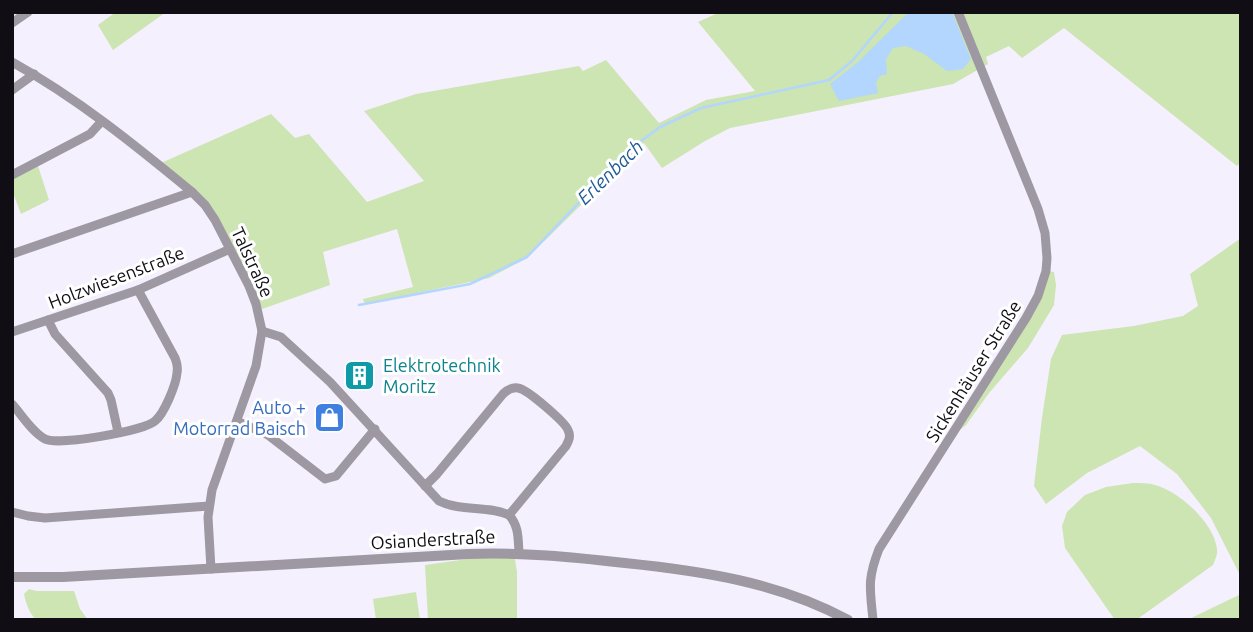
<svg xmlns="http://www.w3.org/2000/svg" width="1253" height="632" font-family="Ubuntu,sans-serif">
  <rect width="100%" height="100%" fill="#f4f0fd"/>
  <!-- green -->
  <g fill="#cde4b3">
    <path d="M116 12H166L113 50 98 25Z"/>
    <path d="M720 12H1241V162L1237 166 1064 28 1022 58 1009 46 986 57 988 64 953 84 730 128 705 141 662 168 644 143 527 258 489 278 365 304 363 299 413 287 397 229 323 252 330 285 262 309 253 286 219 219 161 163 271 114 295 138 309 134 367 202 424 181 364 111 416 94 579 66 583 71 606 60 659 123 706 100 755 91 698 22Z"/>
    <path d="M38 166 49 200 21 214 12 190V179Z"/>
    <path d="M1241 238V577L1211 518 1177 474 1140 446 1087 473 1046 504 1034 486 1042 418 1051 359 1062 335 1134 326 1183 316 1198 306 1190 274Z"/>
    <path d="M1046 271 1054 272 1056 285 1054 305 1028 348 989 393 966 425 951 437 1027 318Z"/>
    <path d="M1133 483C1140 483 1148 483 1155 485 1180 492 1214 523 1217 549 1218 554 1215 560 1213 565L1136 620H1115L1065 548 1062 526 1067 512 1085 495 1106 487Z"/>
    <path d="M509 557 515 559 517 572V620H428L425 565 468 559Z"/>
    <path d="M29 589 36 591H74L80 609 88 620H36C29 612 26 604 24 594Z"/>
    <path d="M416 592 420 620H376L373 599Z"/>
    <path d="M1241 594V620H1187Z"/>
  </g>
  <!-- water -->
  <path fill="#b2d6fe" d="M909 12H952L971 59 963 69 947 71 924 54 906 46 893 48 886 59 887 74 880 76 876 82 878 93 839 101 830 84 857 63Z"/>
  <g fill="none" stroke-linecap="round" stroke-linejoin="round">
    <!-- stream -->
    <path stroke="#b2d6fe" stroke-width="2.5" d="M359 305 470 284 527 257 629 150 660 127 701 108 829 80 852 61 893 12"/>
    <!-- minor -->
    <g stroke="#9d98a1" stroke-width="9">
      <path d="M12 23 28 12"/>
      <path d="M12 62C77 98 135 145 192 192L205 205 215 220 249 286 256 304 262 331 256 366 212 490 208 517 211 569"/>
      <path d="M12 90 34 74"/>
      <path d="M12 175 90 134 102 121"/>
      <path d="M12 254 192 192"/>
      <path d="M48 320 55 334 108 393 111 400 118 432"/>
      <path d="M262 331 281 337 330 382 439 501C462 512 487 505 509 515 519 526 518 538 519 553"/>
      <path d="M12 332 138 290 230 249"/>
      <path d="M12 404C22 415 32 432 45 439 58 446 144 431 155 421 164 414 176 385 177 373 178 368 177 363 175 358L138 290"/>
      <path d="M237 421 268 435 325 479 336 476 375 429"/>
      <path d="M425 486 437 474 503 394C507 390 511 387 518 388 527 389 565 422 568 430 571 436 569 440 566 446L509 515"/>
      <path d="M12 512 28 516 45 518 209 506"/>
      <path d="M873 620C870 588 867 580 879 549L1026 318 1038 296 1046 271 1047 258 1045 233 1038 209 958 12"/>
    </g>
    <!-- tertiary -->
    <path stroke="#9d98a1" stroke-width="10" d="M12 577H63L469 554C522 552 572 557 625 563 702 571 778 582 848 620"/>
  </g>
  <!-- icons -->
  <defs>
    <symbol id="building-square" viewBox="-11 -11 22 22"><rect x="-9" y="-9" width="18" height="18" rx="4" fill="#0f9aa8" stroke="#fff"/><path d="M-4-6H4V6H1V3H-1V6H-4ZM-2.5-4.3h1.7v1.8h-1.7ZM.8-4.3h1.7v1.8H.8ZM-2.5-1h1.7V.8h-1.7ZM.8-1h1.7V.8H.8Z" fill="#fff"/></symbol>
    <symbol id="shop-square" viewBox="-11 -11 22 22"><rect x="-9" y="-9" width="18" height="18" rx="4" fill="#3f7fe0" stroke="#fff"/><path d="M-5-2.5h2.3a2.7 3.5 0 0 1 5.4 0H5L5.5 6h-11ZM-1.5-2.5h3a1.5 2.3 0 0 0-3 0Z" fill="#fff"/></symbol>
  </defs>
  <g fill-rule="evenodd">
    <use href="#building-square" x="342" y="358" width="35" height="35"/>
    <use href="#shop-square" x="312" y="400" width="35" height="35"/>
  </g>
  <g text-anchor="middle" dominant-baseline="central" stroke-width="6" stroke-linejoin="round" paint-order="stroke">
    <!-- street labels -->
    <g font-size="18" fill="#100e14" stroke="#fff">
      <text transform="translate(253 262) rotate(65)">Talstraße</text>
      <text transform="translate(116 277) rotate(-21)">Holzwiesenstraße</text>
      <text transform="translate(973 371) rotate(-58)">Sickenhäuser Straße</text>
      <text transform="translate(433 539) rotate(-3)">Osianderstraße</text>
    </g>
    <!-- culture labels -->
    <g font-size="18" fill="#0d838f" stroke="#fff" text-anchor="start">
      <text x="383" y="365">Elektrotechnik<tspan x="383" dy="21">Moritz</tspan></text>
    </g>
    <!-- shop labels -->
    <g font-size="18" fill="#366cbe" stroke="#fff" text-anchor="end">
      <text x="306" y="407">Auto +<tspan x="306" dy="21">Motorrad Baisch</tspan></text>
    </g>
    <!-- water labels -->
    <g font-size="19" font-style="italic" fill="#1d5a96" stroke="#fff">
      <text transform="translate(610 172) rotate(-44)">Erlenbach</text>
    </g>
  </g>
  <!-- border -->
  <rect width="1253" height="632" fill="none" stroke="#100e14" stroke-width="28"/>
</svg>
